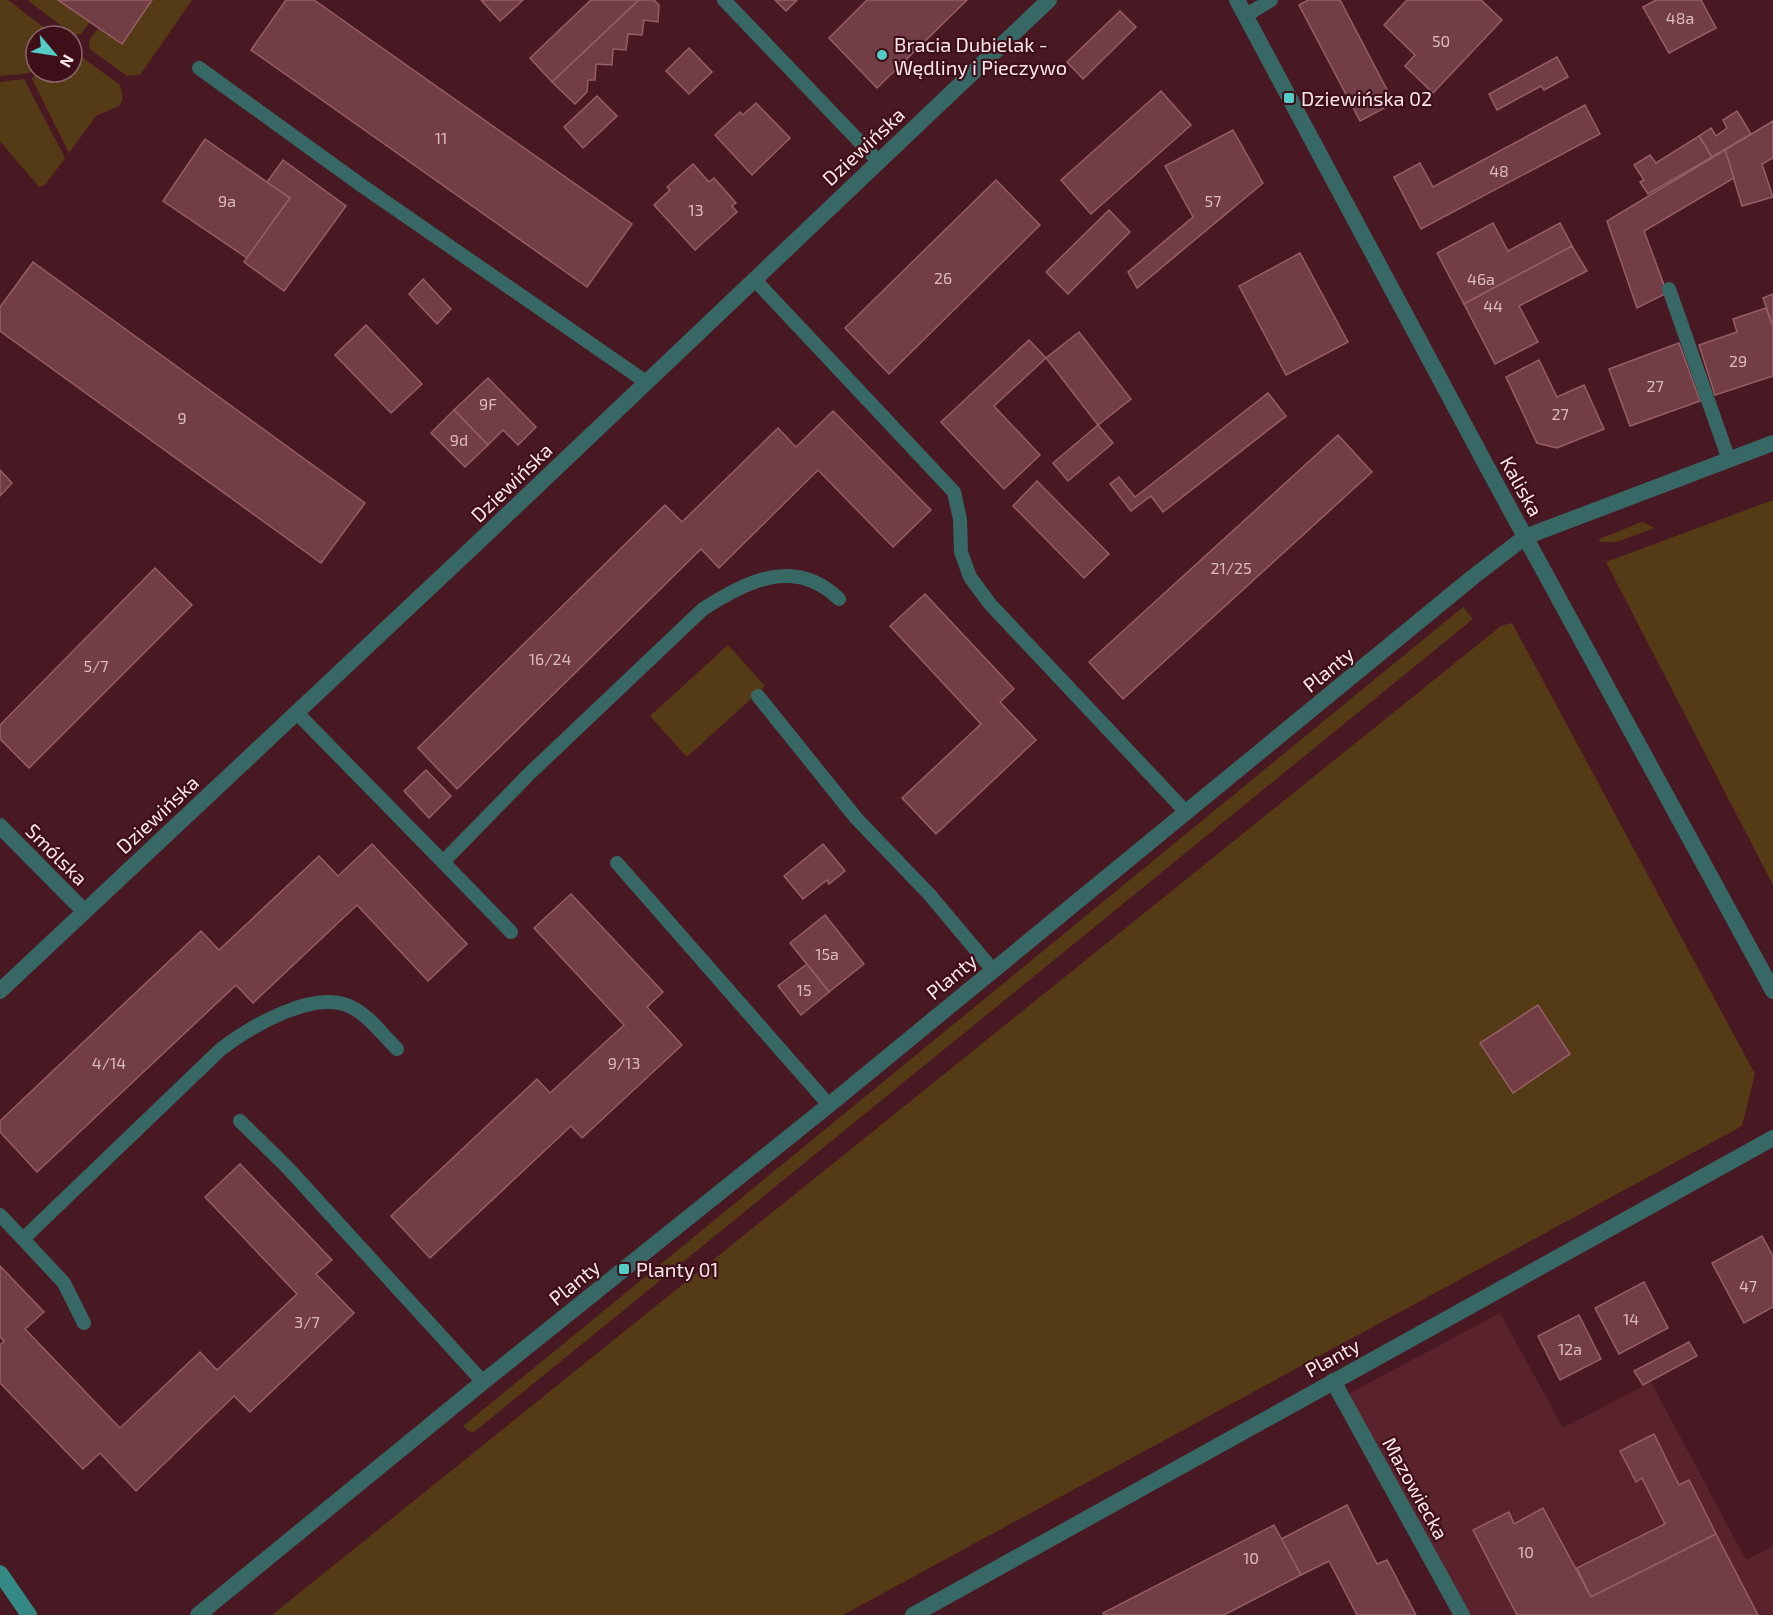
<svg xmlns="http://www.w3.org/2000/svg" width="1773" height="1615" font-family="'Exo 2',sans-serif">
  <rect width="100%" height="100%" fill="#491923"/>
  <!-- built -->
  <path fill="#59222d" d="M1500 1313 1563 1428 1651 1382 1746 1560 1773 1546V1615H1457L1339 1399Z"/>
  <!-- green -->
  <g fill="#553a16">
    <path d="M0 0H8L55 36H36V64L30 73 0 76Z"/>
    <path d="M27 0H58L90 22 81 34 74 35Z"/>
    <path d="M152 0H192L140 75 127 76 90 49 89 41 98 28 122 44Z"/>
    <path d="M72 50 120 85 123 98 119 106 96 116 69 153 32 79 37 72H72Z"/>
    <path d="M24 79 65 158 45 185 39 187 0 141V82Z"/>
    <path d="M1773 500V885L1606 562Z"/>
    <path d="M1642 522 1655 528 1616 542H1600L1599 539Z"/>
    <path d="M1463 607 1473 619 474 1432 468 1431 463 1426Z"/>
    <path d="M1512 623 1755 1074 1742 1126 843 1615H272L1501 626Z"/>
    <path d="M728 645 765 686 687 757 650 716Z"/>
  </g>
  <!-- building -->
  <g fill="#723d45" stroke="#965e66" stroke-width="1.5">
    <path d="M58 0H152L122 44Z"/>
    <path d="M286 0H314L632 224 587 287 251 50Z"/>
    <path d="M481 0H523L500 21Z"/>
    <path d="M591 0H639L552 82 530 58Z"/>
    <path d="M639 0H654L659 5 658 22 644 20 642 35 628 34 626 50 613 49 612 65 596 64 595 80H588L587 92 575 104 552 82Z"/>
    <path d="M775 0H797L786 11Z"/>
    <path d="M867 0H967L877 88 829 38Z"/>
    <path d="M1308 0H1340L1394 103 1360 121 1299 5Z"/>
    <path d="M1407 0H1481L1502 20 1433 93 1405 66 1415 55 1384 25Z"/>
    <path d="M1656 0H1701L1716 28 1669 53 1643 7Z"/>
    <path d="M1120 11 1136 27 1083 79 1067 62Z"/>
    <path d="M689 48 712 72 689 94 666 71Z"/>
    <path d="M1557 57 1568 77 1544 90 1541 86 1497 110 1489 94Z"/>
    <path d="M1161 91 1191 125 1091 214 1061 180Z"/>
    <path d="M597 96 617 116 583 148 564 127Z"/>
    <path d="M756 103 790 138 752 175 715 135 740 112 743 115Z"/>
    <path d="M1585 105 1600 134 1421 229 1394 177 1420 163 1433 187Z"/>
    <path d="M1737 111 1751 134 1712 157 1699 136 1711 128 1716 136 1727 128 1723 120Z"/>
    <path d="M1773 121V158L1762 164 1773 197 1742 206 1725 150Z"/>
    <path d="M1233 130 1263 183 1137 288 1128 272 1193 217 1165 166Z"/>
    <path d="M1699 136 1712 157 1648 194 1640 182 1644 180 1634 165 1650 155 1656 163Z"/>
    <path d="M205 139 290 198 247 258 163 201Z"/>
    <path d="M1725 150 1734 178 1644 231 1667 293 1637 308 1607 221Z"/>
    <path d="M283 160 346 206 284 291 244 262 290 198 267 182Z"/>
    <path d="M693 164 709 182 714 178 736 203 732 206 737 212 695 250 654 205 670 190 667 187Z"/>
    <path d="M996 180 1040 225 889 374 845 328Z"/>
    <path d="M1109 210 1130 232 1068 294 1046 272Z"/>
    <path d="M1493 223 1508 251 1560 223 1572 246 1464 304 1437 253Z"/>
    <path d="M1572 246 1587 271 1519 306 1538 342 1495 364 1464 304Z"/>
    <path d="M1300 253 1348 342 1286 375 1239 286Z"/>
    <path d="M33 262 365 503 321 563 0 331V307Z"/>
    <path d="M423 279 451 309 437 324 409 294Z"/>
    <path d="M1773 294V327L1763 298Z"/>
    <path d="M1766 308 1773 327V376L1715 395 1699 345 1737 332 1733 319Z"/>
    <path d="M366 325 422 384 391 413 335 355Z"/>
    <path d="M1079 332 1131 399 1098 425 1046 358Z"/>
    <path d="M1029 340 1046 358 994 406 1040 455 1004 489 941 422Z"/>
    <path d="M1679 343 1700 401 1630 426 1609 369Z"/>
    <path d="M1539 360 1557 397 1584 385 1604 429 1557 448 1537 443 1506 377Z"/>
    <path d="M488 378 536 427 518 445 503 430 488 445 454 410Z"/>
    <path d="M1268 393 1286 416 1163 512 1151 496 1131 511 1110 484 1119 477 1135 497Z"/>
    <path d="M454 410 488 445 465 467 431 433Z"/>
    <path d="M833 411 931 510 893 547 818 470 719 568 701 549 457 789 418 748 665 505 682 522 778 428 796 447Z"/>
    <path d="M1098 425 1113 443 1068 481 1053 463Z"/>
    <path d="M1338 435 1372 472 1123 699 1089 662Z"/>
    <path d="M0 470 12 483 0 496Z"/>
    <path d="M1037 481 1109 554 1084 578 1013 506Z"/>
    <path d="M155 568 192 605 29 768 0 739V725Z"/>
    <path d="M925 594 1014 689 1000 702 1036 740 936 834 902 798 981 724 890 626Z"/>
    <path d="M426 770 451 796 429 818 404 791Z"/>
    <path d="M372 844 467 944 428 981 357 905 253 1003 236 985 37 1172 0 1132V1121L201 931 219 950 319 856 338 876Z"/>
    <path d="M823 844 845 871 829 884 827 880 803 899 784 876Z"/>
    <path d="M571 894 663 992 647 1007 682 1045 582 1138 571 1126 430 1258 391 1216 537 1079 550 1093 624 1025 534 928Z"/>
    <path d="M825 915 864 964 829 992 790 943Z"/>
    <path d="M807 964 829 992 801 1015 778 986Z"/>
    <path d="M1538 1005 1570 1054 1513 1093 1480 1043Z"/>
    <path d="M240 1164 332 1260 316 1274 354 1313 250 1412 234 1396 136 1491 100 1453 83 1469 0 1383V1345L4 1341 0 1337V1266L44 1312 25 1329 120 1428 200 1352 217 1370 297 1294 205 1197Z"/>
    <path d="M1762 1236 1773 1256V1307L1744 1323 1712 1263Z"/>
    <path d="M1644 1282 1668 1328 1619 1354 1595 1308Z"/>
    <path d="M1579 1315 1601 1359 1560 1380 1538 1336Z"/>
    <path d="M1689 1342 1697 1356 1643 1385 1634 1371Z"/>
    <path d="M1654 1434 1679 1485 1689 1480 1716 1534 1591 1597 1577 1568 1665 1524 1642 1478 1636 1482 1620 1451Z"/>
    <path d="M1347 1505 1377 1564 1387 1560 1416 1615H1357L1329 1561 1301 1575 1281 1539Z"/>
    <path d="M1543 1508 1591 1597 1716 1534 1758 1615H1517L1473 1530 1509 1512 1514 1524Z"/>
    <path d="M1274 1525 1301 1575 1224 1615H1104L1103 1613Z"/>
  </g>
  <g fill="none" stroke-linecap="round" stroke-linejoin="round">
    <!-- service -->
    <g stroke="#376865" stroke-width="14">
      <path d="M724 0 878 161"/>
      <path d="M1245 16 1271 0"/>
      <path d="M199 68 361 185 646 382"/>
      <path d="M754 279 954 492 960 519 961 552 970 577 990 604 1185 811"/>
      <path d="M1669 289 1729 460"/>
      <path d="M758 696 856 818 929 894 992 969"/>
      <path d="M296 712 443 862 528 775 703 609C748 581 795 556 839 599"/>
      <path d="M443 862 511 932"/>
      <path d="M617 863 829 1105"/>
      <path d="M240 1121 287 1167 483 1382"/>
      <path d="M0 1215 23 1239 221 1049C250 1027 316 987 353 1008 369 1016 384 1036 397 1049"/>
      <path d="M23 1239 64 1283 84 1323"/>
    </g>
    <!-- minor -->
    <g stroke="#376865" stroke-width="16">
      <path d="M0 826 84 911"/>
      <path d="M0 991 472 548 1049 0"/>
      <path d="M1333 1381 1462 1615"/>
    </g>
    <!-- tertiary -->
    <g stroke="#376865" stroke-width="16">
      <path d="M1237 0 1493 478 1773 991"/>
      <path d="M198 1615 483 1382 829 1105 1473 577 1525 537 1773 443"/>
      <path d="M913 1615 1773 1138"/>
    </g>
    <!-- secondary -->
    <path stroke="#358985" stroke-width="16" d="M0 1573 29 1615"/>
  </g>
  <!-- markers -->
  <g fill="#54cdc8" stroke="#3e0f19" stroke-width="2">
    <circle cx="882" cy="55" r="6"/>
    <rect x="1283" y="92" width="12" height="12" rx="3"/>
    <rect x="618" y="1263" width="12" height="12" rx="3"/>
  </g>
  <g text-anchor="middle" dominant-baseline="central" stroke-width="4.5" stroke-linejoin="round" paint-order="stroke">
    <!-- number labels -->
    <g font-size="16" fill="#d9bcc0">
      <text x="1680" y="17">48a</text>
      <text x="1441" y="40">50</text>
      <text x="441" y="137">11</text>
      <text x="1499" y="170">48</text>
      <text x="227" y="200">9a</text>
      <text x="1213" y="200">57</text>
      <text x="696" y="209">13</text>
      <text x="943" y="277">26</text>
      <text x="1481" y="278">46a</text>
      <text x="1493" y="305">44</text>
      <text x="1738" y="360">29</text>
      <text x="1655" y="385">27</text>
      <text x="488" y="403">9F</text>
      <text x="1560" y="413">27</text>
      <text x="182" y="417">9</text>
      <text x="459" y="439">9d</text>
      <text x="1231" y="567">21/25</text>
      <text x="550" y="658">16/24</text>
      <text x="96" y="665">5/7</text>
      <text x="827" y="953">15a</text>
      <text x="804" y="989">15</text>
      <text x="109" y="1062">4/14</text>
      <text x="624" y="1062">9/13</text>
      <text x="1748" y="1285">47</text>
      <text x="1631" y="1318">14</text>
      <text x="307" y="1321">3/7</text>
      <text x="1570" y="1348">12a</text>
      <text x="1526" y="1551">10</text>
      <text x="1251" y="1557">10</text>
    </g>
    <!-- poi labels -->
    <g font-size="20" fill="#fbe7e9" stroke="#3e0f19" text-anchor="start">
      <text x="894" y="44">Bracia Dubielak -<tspan x="894" dy="23">Wędliny i Pieczywo</tspan></text>
      <text x="1301" y="98">Dziewińska 02</text>
      <text x="636" y="1269">Planty 01</text>
    </g>
    <!-- street labels -->
    <g font-size="20" fill="#fbe7e9" stroke="#3e0f19">
      <text transform="translate(863 146) rotate(-43)">Dziewińska</text>
      <text transform="translate(511 482) rotate(-44)">Dziewińska</text>
      <text transform="translate(1522 486) rotate(61)">Kaliska</text>
      <text transform="translate(1328 669) rotate(-39)">Planty</text>
      <text transform="translate(157 814) rotate(-43)">Dziewińska</text>
      <text transform="translate(57 854) rotate(45)">Smólska</text>
      <text transform="translate(951 976) rotate(-40)">Planty</text>
      <text transform="translate(574 1282) rotate(-39)">Planty</text>
      <text transform="translate(1332 1357) rotate(-29)">Planty</text>
      <text transform="translate(1416 1488) rotate(61)">Mazowiecka</text>
    </g>
  </g>
  <!-- north arrow -->
  <g transform="translate(54 54) rotate(119)"><circle r="28" fill="#3e0f19" stroke="#8a656c" stroke-width="1.5"/>
  <path d="M0-4.5L10 22L0 15L-10 22Z" fill="#54cdc8"/>
  <text y="-9" font-size="16" font-weight="bold" text-anchor="middle" fill="#fbe7e9">N</text>
  </g>
</svg>
